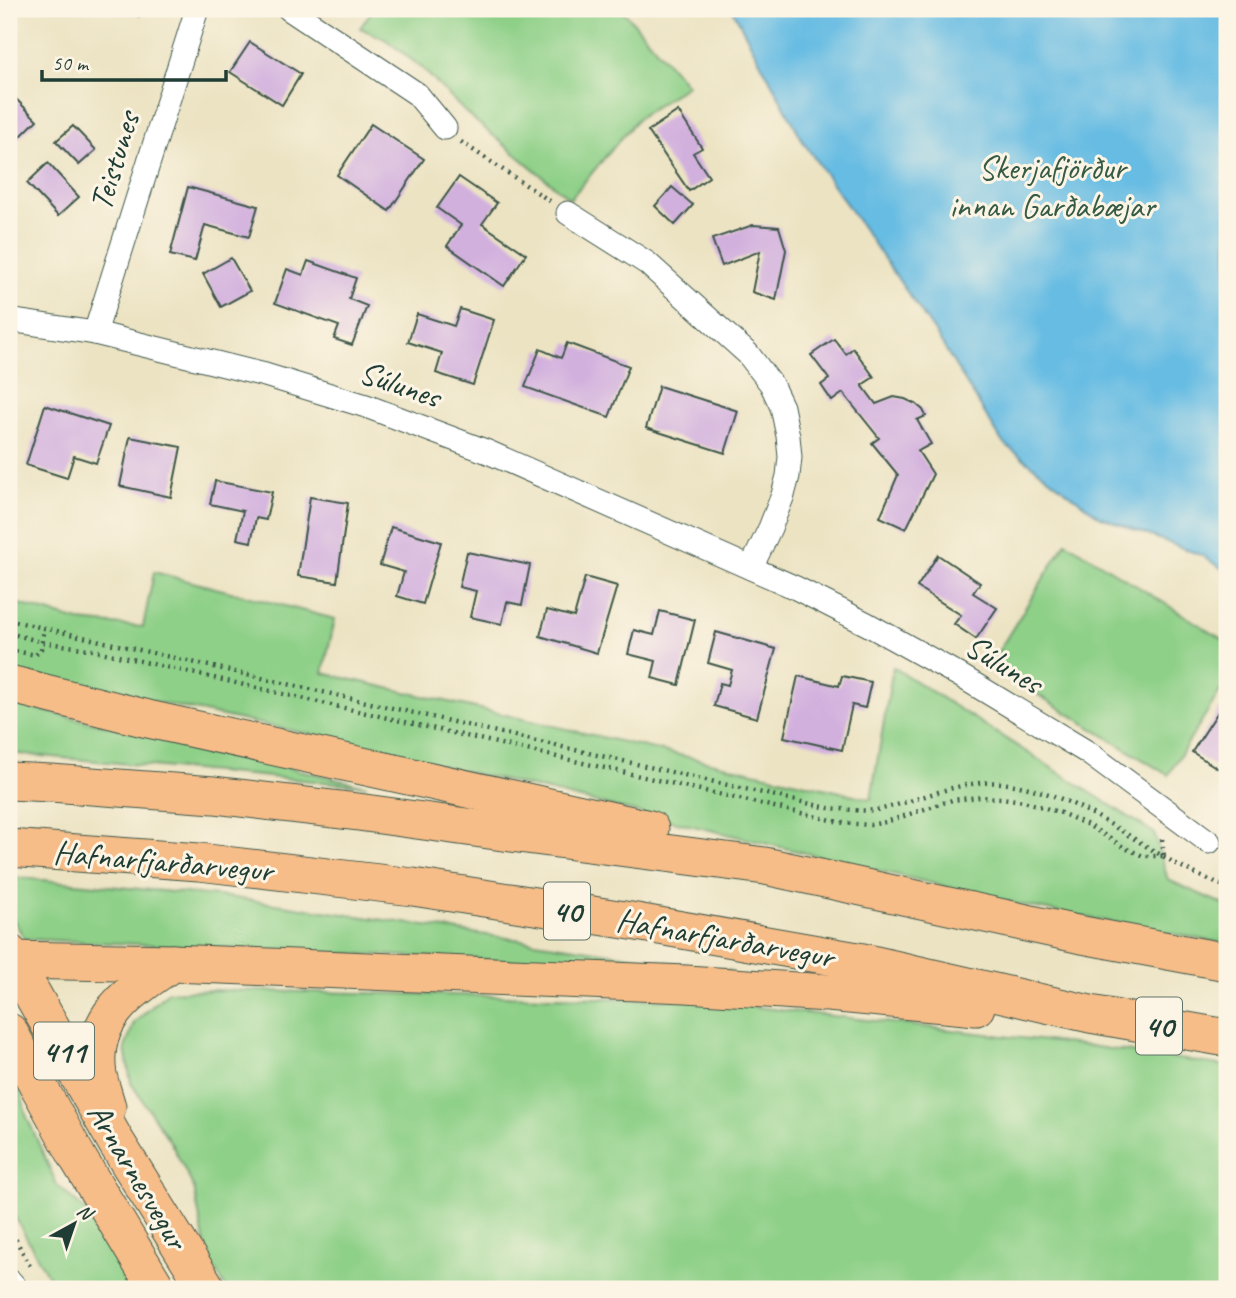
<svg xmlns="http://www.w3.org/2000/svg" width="1236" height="1298" font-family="Caveat,sans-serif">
  <rect width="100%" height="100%" fill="#fcf5e5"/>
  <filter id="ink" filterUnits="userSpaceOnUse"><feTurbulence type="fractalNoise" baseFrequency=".0143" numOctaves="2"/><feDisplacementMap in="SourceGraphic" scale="14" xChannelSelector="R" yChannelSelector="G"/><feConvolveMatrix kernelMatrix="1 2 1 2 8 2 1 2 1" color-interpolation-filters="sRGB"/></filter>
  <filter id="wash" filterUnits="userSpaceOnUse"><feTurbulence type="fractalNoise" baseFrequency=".00686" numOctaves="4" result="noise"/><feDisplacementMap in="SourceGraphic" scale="28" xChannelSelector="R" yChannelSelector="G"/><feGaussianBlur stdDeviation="1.57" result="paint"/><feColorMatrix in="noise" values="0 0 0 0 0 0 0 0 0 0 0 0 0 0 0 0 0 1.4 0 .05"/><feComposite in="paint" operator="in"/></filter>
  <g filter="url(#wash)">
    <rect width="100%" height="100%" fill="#ece3c3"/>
    <!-- green -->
    <g fill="#8ed088" stroke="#56865e" stroke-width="2">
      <path d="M373 9H620L628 16 687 85 638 118 570 199 466 113 422 68 385 39 360 28Z"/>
      <path d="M1066 542 1227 642V680L1168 775 990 665Z"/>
      <path d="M154 572 335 619 323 673 871 799 893 667 1154 833 1168 880 1227 906V944L1022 905 323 737 9 671V601L79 621 143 627Z"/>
      <path d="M9 703 367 786 9 753Z"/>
      <path d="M9 877 228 897 732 971 25 939 9 913Z"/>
      <path d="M214 990 695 1000 1089 1046 1227 1066V1289H227L207 1256 194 1188 171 1143 131 1083 125 1048 134 1023 168 992Z"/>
      <path d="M9 1061 18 1078 26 1115 57 1185 89 1214 112 1245 138 1289H55L9 1206Z"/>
    </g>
    <!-- water -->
    <path fill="#66bce3" stroke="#427c8c" stroke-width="2" d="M732 9H1227V572L1203 556 1099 516 1003 443 934 331 804 143Z"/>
    <g id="blocks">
      <!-- building -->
      <g fill="#d2b0de">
        <path d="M132 9H146L139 16Z"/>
        <path d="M250 42 301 74 282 105 230 72Z"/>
        <path d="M9 92 37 120 9 148Z"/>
        <path d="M678 111 702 148 693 153 709 177 689 191 648 131Z"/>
        <path d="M371 124 424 159 389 211 337 175Z"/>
        <path d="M73 126 96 150 79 165 56 141Z"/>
        <path d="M48 163 79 197 58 216 27 183Z"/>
        <path d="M459 177 497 203 482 224 526 254 504 286 447 246 461 225 437 208Z"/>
        <path d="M188 187 258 206 249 237 205 225 195 261 170 255Z"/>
        <path d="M672 187 693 205 675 225 655 206Z"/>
        <path d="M753 225 779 227 786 250 776 300 752 292 760 251 722 266 712 239Z"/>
        <path d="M9 229 16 237 9 243Z"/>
        <path d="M231 258 250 291 221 307 203 274Z"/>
        <path d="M308 261 356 278 349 299 367 306 352 345 334 339 339 326 275 303 287 269 303 275Z"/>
        <path d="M460 309 494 320 473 385 436 373 442 353 408 342 417 314 454 326Z"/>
        <path d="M834 339 846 354 853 348 874 377 862 385 876 404 894 397 905 399 916 404 923 410 926 416 917 420 931 444 918 451 933 474 906 529 880 517 898 475 872 443 879 438 843 393 832 401 821 385 829 379 811 355Z"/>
        <path d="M567 343 629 366 609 417 525 387 540 349 561 358Z"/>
        <path d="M659 386 738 411 725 453 646 428Z"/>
        <path d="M45 405 109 426 96 463 74 456 67 478 26 465Z"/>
        <path d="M130 437 181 447 171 497 120 486Z"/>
        <path d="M215 481 272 492 266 520 256 518 251 542 237 539 243 511 210 504Z"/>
        <path d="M310 497 348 503 337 582 298 576Z"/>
        <path d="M391 527 441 542 423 604 397 596 404 572 380 565Z"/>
        <path d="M467 552 530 565 522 605 507 602 502 624 470 617 476 591 459 587Z"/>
        <path d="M938 555 980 583 973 593 997 608 976 639 954 624 961 615 917 587Z"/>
        <path d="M585 577 617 586 597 653 540 636 547 610 574 617Z"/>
        <path d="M660 611 695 620 679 685 652 678 656 661 628 654 634 630 654 635Z"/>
        <path d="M716 632 776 649 757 718 714 706 720 683 728 685 732 670 708 663Z"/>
        <path d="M798 676 839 686 842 676 871 682 865 708 852 705 842 750 784 737Z"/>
        <path d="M1227 698V757L1219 769 1192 752Z"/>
      </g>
    </g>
  </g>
  <g filter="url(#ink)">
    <use href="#blocks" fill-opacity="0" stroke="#3e5649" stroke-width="2"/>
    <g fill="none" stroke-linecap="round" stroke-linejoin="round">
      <defs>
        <g id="minor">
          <path d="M289 9 417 94 445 128"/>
          <path d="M568 213 647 263 748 354 771 384 782 407 788 436 790 457 788 476 783 495 770 528 751 568"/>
          <path d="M9 320 95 333 265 375 366 406 488 452 796 588 867 624 959 675 1087 752 1209 842"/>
          <path d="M95 333 197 9"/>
          <path d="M9 1280 17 1289"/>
        </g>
        <g id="primary">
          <path d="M9 684 148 719 650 829"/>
          <path d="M9 781 51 783 214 795 358 812 503 832 765 866 1077 934 1227 962"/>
          <path d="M9 848 199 862 413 887 631 921 863 962 1090 1014 1227 1038"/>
          <path d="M9 953 116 1142 207 1289"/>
          <path d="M9 960 172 963 686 984 828 993 976 1007"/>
          <path d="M9 1032 78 1158 157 1289"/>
          <path d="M107 1107C104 1096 100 1085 98 1075 89 1017 131 991 172 963"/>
        </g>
      </defs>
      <!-- minor casing -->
      <use href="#minor" stroke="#3e5649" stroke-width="25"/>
      <!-- primary casing -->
      <use href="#primary" stroke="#3e5649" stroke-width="39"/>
      <!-- path -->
      <g stroke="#3e5649" stroke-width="4.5" stroke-dasharray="2 5" stroke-linecap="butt">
        <path d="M461 142 550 201"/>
        <path d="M9 620 828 808C846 809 869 813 886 808 921 799 964 779 1001 783 1090 793 1146 859 1227 887"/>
        <path d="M9 633 42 642 88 649 844 823 870 825 886 822 952 800 979 797 1002 798 1024 801 1061 813 1088 825 1125 848 1143 856H1163"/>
        <path d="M9 650 36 655 41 649 44 629"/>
        <path d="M1162 839 1164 855"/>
        <path d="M9 1227 30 1266"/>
      </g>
      <!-- minor -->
      <use href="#minor" stroke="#fff" stroke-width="23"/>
      <!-- primary -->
      <use href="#primary" stroke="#f7bd88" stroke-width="37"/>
    </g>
  </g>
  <g text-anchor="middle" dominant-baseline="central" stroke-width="6" stroke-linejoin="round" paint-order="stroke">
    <!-- shield labels -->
    <g fill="#fcf5e5" stroke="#617469" stroke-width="2">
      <rect x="544" y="882.5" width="46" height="57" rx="5"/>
      <rect x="1136" y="997.5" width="46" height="57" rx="5"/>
      <rect x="34" y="1022.5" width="60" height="57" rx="5"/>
    </g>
    <g font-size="32" font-weight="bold" fill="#1f3d34">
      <text x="567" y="911">40</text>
      <text x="1159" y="1026">40</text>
      <text x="64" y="1051">411</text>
    </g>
    <!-- street labels -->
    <g font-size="33" fill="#1f3d34" stroke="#fcf5e5">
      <text transform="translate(114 161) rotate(-73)">Teistunes</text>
      <text transform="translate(400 384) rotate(19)">Súlunes</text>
      <text transform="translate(1004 664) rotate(31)">Súlunes</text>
      <text transform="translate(163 861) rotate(5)">Hafnarfjarðarvegur</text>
      <text transform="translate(725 938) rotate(10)">Hafnarfjarðarvegur</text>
      <text transform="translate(138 1176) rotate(59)">Arnarnesvegur</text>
    </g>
    <!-- park labels -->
    <g font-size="33" fill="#355a45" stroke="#fcf5e5">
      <text x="1052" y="168">Skerjafjörður<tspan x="1052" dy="38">innan Garðabæjar</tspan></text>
    </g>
  </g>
  <!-- margin -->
  <rect width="1236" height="1298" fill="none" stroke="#fcf5e5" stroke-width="35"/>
  <!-- north arrow -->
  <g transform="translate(74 1224) rotate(40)" stroke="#fcf5e5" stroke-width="5" paint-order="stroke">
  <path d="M0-5L12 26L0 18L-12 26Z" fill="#1f3d34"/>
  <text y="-10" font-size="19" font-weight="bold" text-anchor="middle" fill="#1f3d34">N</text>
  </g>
  <!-- scale -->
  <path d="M42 70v10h184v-10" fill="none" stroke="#1f3d34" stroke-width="3.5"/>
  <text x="52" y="70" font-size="21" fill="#1f3d34" stroke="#fcf5e5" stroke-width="5" paint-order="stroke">50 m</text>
</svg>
